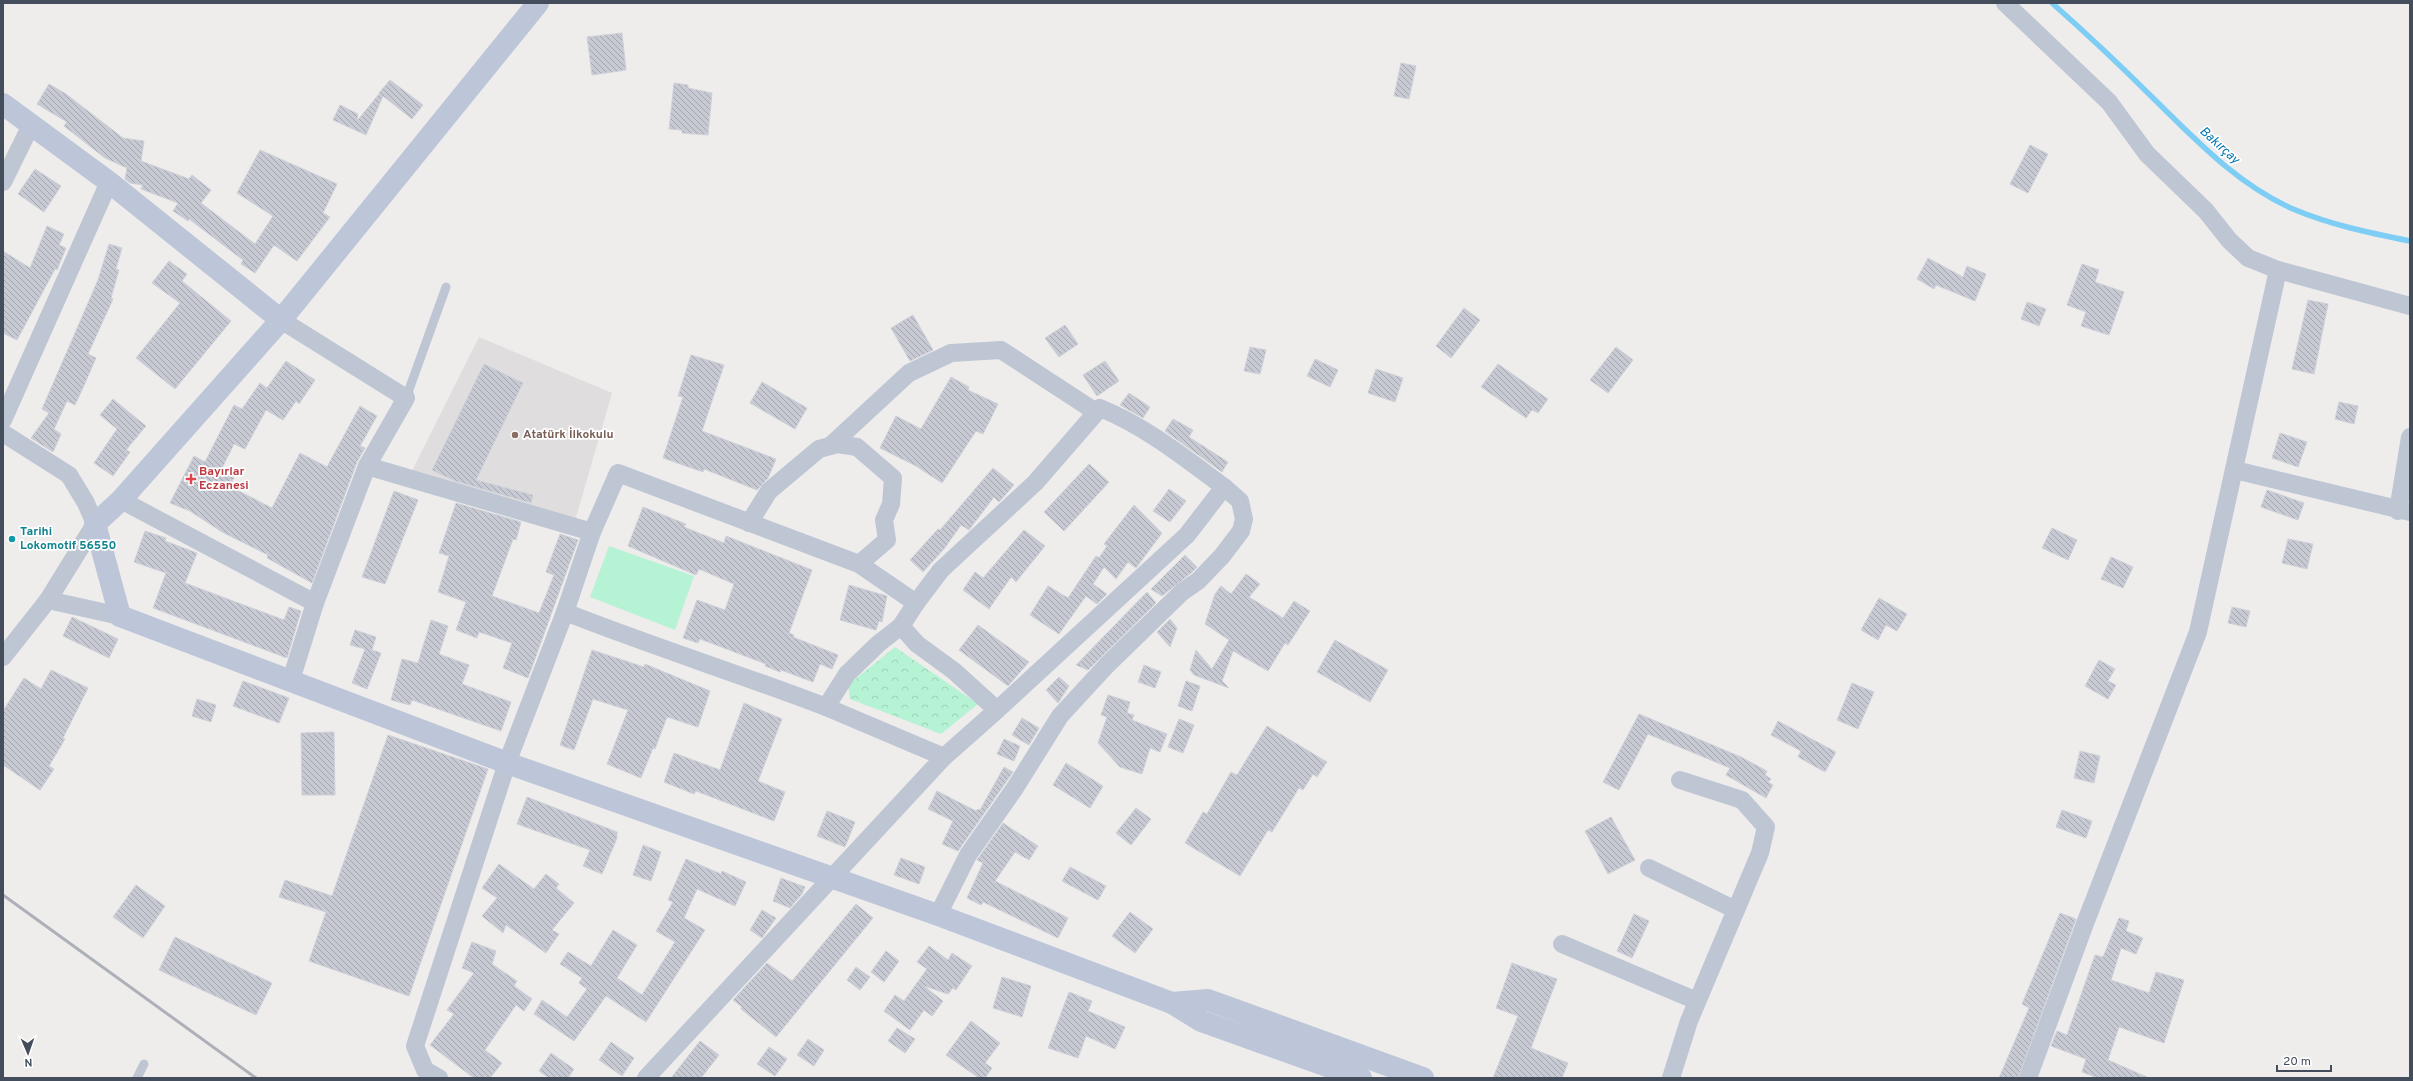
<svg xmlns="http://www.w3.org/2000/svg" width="2413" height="1081" font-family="Overpass,sans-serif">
  <defs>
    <pattern id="park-crowns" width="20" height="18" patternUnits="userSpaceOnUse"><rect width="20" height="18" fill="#b5f3d4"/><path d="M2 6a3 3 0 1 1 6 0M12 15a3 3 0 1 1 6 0" fill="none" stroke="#9dd2b8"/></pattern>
    <pattern id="building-back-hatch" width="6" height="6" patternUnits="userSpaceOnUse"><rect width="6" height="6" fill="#c7cad3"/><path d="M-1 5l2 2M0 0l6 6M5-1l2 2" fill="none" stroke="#a3a6ae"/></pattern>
  </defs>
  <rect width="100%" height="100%" fill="#efecec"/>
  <!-- education -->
  <path fill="#e0ddde" d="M479 337 612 393 573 528 409 477Z"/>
  <!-- grass -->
  <path fill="#b5f3d4" d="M609 546 694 576 675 630 590 597Z"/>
  <!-- park -->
  <path fill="url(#park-crowns)" d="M895 647 978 704 941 734 850 699 848 685Z"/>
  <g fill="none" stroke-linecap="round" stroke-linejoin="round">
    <!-- stream -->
    <path stroke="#7dcdf4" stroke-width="5.5" d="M2052 3C2087 34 2121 66 2154 99 2197 141 2237 184 2293 209 2331 225 2370 233 2410 241"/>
  </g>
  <!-- building -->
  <g fill="url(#building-back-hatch)" stroke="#cfd1d9">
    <path d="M622 33 626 70 592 75 587 37Z"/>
    <path d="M1401 63 1416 66 1409 99 1394 96Z"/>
    <path d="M390 80 423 105 412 119 383 96 366 135 333 120 340 105 358 114 357 121 379 94 382 95 379 93Z"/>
    <path d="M674 83 688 85V88L712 93 708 135 682 133V130L669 129Z"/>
    <path d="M49 84 66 94 123 138 144 141 141 161 189 179 192 175 211 190 201 203 255 244 273 216 237 193 260 150 337 184 323 213 330 217 297 261 274 245 255 273 241 264 243 260 189 219 188 221 173 211 178 203 141 189 143 185 130 183 125 179 127 168 105 158 64 126 67 122 37 104Z"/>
    <path d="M2030 145 2048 154 2028 193 2010 184Z"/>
    <path d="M35 169 61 186 44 212 18 194Z"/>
    <path d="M47 226 64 234 59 245 66 248 57 270 55 269 17 340 3 333V251L30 268Z"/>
    <path d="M109 244 122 248 116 269 119 270 111 298 113 299 88 354 96 358 82 390 75 405 67 401 54 429 61 434 53 452 31 438 49 413 42 409 98 280Z"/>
    <path d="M1928 258 1963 277 1967 266 1986 274 1975 301 1936 285 1934 289 1917 279Z"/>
    <path d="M169 261 187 274 182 281 231 321 175 389 136 358 180 303 152 283Z"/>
    <path d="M2082 264 2099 270 2095 282 2124 292 2109 335 2081 326 2086 312 2067 305Z"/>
    <path d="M2308 300 2328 304 2314 374 2292 369Z"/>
    <path d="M2027 302 2046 309 2039 326 2021 319Z"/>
    <path d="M1464 308 1480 320 1451 358 1436 346Z"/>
    <path d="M913 315 933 350 910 361 891 328Z"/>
    <path d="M1065 325 1078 344 1059 357 1045 338Z"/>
    <path d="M1250 347 1266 350 1260 374 1244 371Z"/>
    <path d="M1616 347 1633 360 1608 393 1590 380Z"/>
    <path d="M691 355 724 365 702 431 776 459 768 478 757 490 704 469 703 472 663 458 683 397 678 396Z"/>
    <path d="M1315 359 1338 370 1330 387 1307 376Z"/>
    <path d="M286 361 315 380 299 404 296 401 283 420 266 410 245 449 234 444 221 470 234 478 229 486 272 508 300 453 327 467 360 406 377 416 360 446 365 448 357 462 312 583 267 558 268 555 222 532 190 511 170 503 194 456 205 462 234 405 242 409 260 383 267 388Z"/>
    <path d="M1105 361 1119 381 1097 396 1083 375Z"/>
    <path d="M484 364 523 383 476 480 533 495 531 503 455 481 432 470Z"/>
    <path d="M1498 364 1548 399 1538 413 1532 410 1526 418 1481 387Z"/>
    <path d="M1376 369 1403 378 1395 402 1368 393Z"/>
    <path d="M951 377 969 387 968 390 998 404 983 434 976 431 942 483 916 466 880 448 896 416 921 429Z"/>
    <path d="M762 382 807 408 795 429 750 403Z"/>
    <path d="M1129 393 1150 407 1143 418 1120 405Z"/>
    <path d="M113 399 146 426 126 450 130 452 113 476 94 463 117 429 100 415Z"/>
    <path d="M2339 402 2358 406 2354 424 2335 419Z"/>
    <path d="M1173 419 1193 430 1189 437 1228 462 1222 472 1165 431Z"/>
    <path d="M2280 433 2307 442 2298 467 2272 458Z"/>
    <path d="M1089 464 1109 482 1064 531 1044 512Z"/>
    <path d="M993 468 1014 485 999 502 994 497 969 530 961 525 944 549 923 572 910 560 938 529 940 530Z"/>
    <path d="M1169 489 1186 501 1170 522 1153 511Z"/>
    <path d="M2267 490 2304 503 2298 520 2261 507Z"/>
    <path d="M394 491 418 500 385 584 362 577Z"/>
    <path d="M456 503 521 522 516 540 513 539 492 596 539 613 554 575 546 572 560 534 578 540 528 678 503 668 512 643 479 632 477 638 456 630 466 602 438 592 449 556 439 553Z"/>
    <path d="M1134 505 1162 533 1136 568 1128 562 1116 579 1104 567 1093 584 1107 594 1097 604 1086 596 1059 634 1030 615 1048 586 1068 598 1096 556 1099 558 1107 546 1104 544Z"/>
    <path d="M643 507 686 524 684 527 724 543 726 536 812 570 789 633 794 635 793 637 838 655 832 669 820 664 813 682 781 670 780 672 765 666 766 664 700 639 698 643 683 638 697 600 725 610 734 584 699 569 696 575 628 546Z"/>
    <path d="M2052 528 2077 540 2068 560 2042 548Z"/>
    <path d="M1024 530 1045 546 1016 582 1011 577 989 609 963 590 975 572 983 578Z"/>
    <path d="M145 531 166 538 165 541 197 553 185 583 284 620 289 607 301 611 287 658 153 608 166 573 134 562Z"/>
    <path d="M2288 539 2313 544 2307 569 2282 563Z"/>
    <path d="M1185 555 1197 567 1191 573 1162 596 1151 589Z"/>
    <path d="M2111 557 2133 567 2123 588 2101 579Z"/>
    <path d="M1246 574 1260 584 1249 597 1283 618 1294 601 1310 611 1288 645 1285 643 1268 671 1233 651 1222 681 1229 688 1194 675 1190 670 1196 650 1212 669 1229 640 1205 624 1215 594 1221 586 1231 594Z"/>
    <path d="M849 585 887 596 882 622 879 621 876 630 840 620Z"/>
    <path d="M1147 592 1156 603 1088 670 1076 665Z"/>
    <path d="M1879 598 1907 614 1897 631 1886 625 1878 640 1861 630Z"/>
    <path d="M2232 607 2250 611 2246 627 2228 623Z"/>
    <path d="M72 617 118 639 109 658 63 636Z"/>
    <path d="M1170 619 1177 628 1170 647 1157 632Z"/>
    <path d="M431 620 448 626 439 654 469 665 462 684 511 702 501 731 412 700 410 705 391 700 402 659 418 663Z"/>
    <path d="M978 625 1029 662 1008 686 959 650Z"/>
    <path d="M355 630 376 637 372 650 381 653 367 689 352 683 365 649 350 645Z"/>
    <path d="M1335 640 1388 670 1370 702 1317 672Z"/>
    <path d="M592 650 644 667 645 664 710 691 698 727 667 717 655 749 653 748 641 778 607 764 628 710 593 699 574 750 560 745Z"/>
    <path d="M2099 660 2115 669 2108 681 2116 685 2108 699 2085 686Z"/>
    <path d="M1144 665 1161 672 1155 688 1138 682Z"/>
    <path d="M51 670 88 688 63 738 65 739 49 766 54 769 40 790 3 765V711L24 678 41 689Z"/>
    <path d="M1059 677 1069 686 1058 703 1046 690Z"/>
    <path d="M243 681 289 698 279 723 233 706Z"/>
    <path d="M1186 681 1200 686 1192 711 1178 706Z"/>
    <path d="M1852 683 1874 692 1858 729 1837 720Z"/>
    <path d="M1108 695 1130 702 1127 713 1134 715 1132 720 1167 734 1160 752 1150 748 1142 774 1120 767 1098 743 1107 717 1101 715Z"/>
    <path d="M197 699 216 705 211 722 192 716Z"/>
    <path d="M744 703 782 719 758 781 785 792 774 821 696 791 694 794 664 782 674 753 720 770Z"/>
    <path d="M1639 714 1741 757 1767 771 1765 775 1771 779 1768 782 1773 785 1766 798 1726 775 1730 768 1648 734 1619 790 1603 782Z"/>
    <path d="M1022 718 1039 728 1029 745 1012 735Z"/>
    <path d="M1179 719 1194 725 1183 753 1168 747Z"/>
    <path d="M1778 721 1836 752 1825 772 1798 757 1801 751 1771 735Z"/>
    <path d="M1267 726 1327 762 1317 777 1313 774 1303 790 1299 788 1272 832 1268 830 1240 876 1185 843 1203 812 1207 814 1231 772 1237 775Z"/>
    <path d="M334 732 335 795H302L301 733Z"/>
    <path d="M388 735 488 769 409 996 309 961 326 912 279 897 285 880 332 896Z"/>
    <path d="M1004 739 1020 746 1014 761 997 754Z"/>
    <path d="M2080 751 2100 756 2094 783 2074 778Z"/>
    <path d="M1066 763 1103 786 1090 808 1053 785Z"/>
    <path d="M1004 767 1013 772 958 851 942 844 953 821 928 809 937 791 976 811 978 809 980 810Z"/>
    <path d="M527 797 617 832V838L602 874 583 866 590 850 517 824Z"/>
    <path d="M1136 808 1151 819 1131 845 1116 833Z"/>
    <path d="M2062 810 2092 821 2086 838 2056 827Z"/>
    <path d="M827 811 855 822 845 847 817 836Z"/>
    <path d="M1611 817 1635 860 1608 874 1585 831Z"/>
    <path d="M1003 823 1038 846 1029 860 1015 852 995 881 1068 918 1058 938 983 902 981 905 967 898 983 863 977 860Z"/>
    <path d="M643 845 661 852 651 881 633 875Z"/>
    <path d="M901 858 925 867 919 884 894 875Z"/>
    <path d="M686 859 721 874 722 871 746 882 735 906 697 889 684 918 705 930 646 1022 606 996 574 1041 534 1014 542 1000 567 1017 587 989 579 983 582 978 560 964 568 952 591 966 613 930 637 945 617 978 642 995 675 942 656 931 673 902 668 900Z"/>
    <path d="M499 864 534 889 546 874 559 884 556 888 574 903 552 930 559 934 546 953 506 925 503 933 482 916 497 898 482 888Z"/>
    <path d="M1070 867 1106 886 1098 900 1062 881Z"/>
    <path d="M781 878 805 887 802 894 790 908 773 901Z"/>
    <path d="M136 885 165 906 143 938 113 917Z"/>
    <path d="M856 904 873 918 776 1037 741 1009 742 1007 733 1000 767 963 792 981Z"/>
    <path d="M762 910 776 918 762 938 750 930Z"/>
    <path d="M1130 912 1153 929 1135 953 1112 936Z"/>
    <path d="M2060 913 2076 919 2018 1078H1999L2029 1008 2022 1004Z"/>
    <path d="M1634 914 1649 921 1632 958 1617 951Z"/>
    <path d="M2119 918 2129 921 2126 931 2143 938 2136 954 2121 948 2111 980 2149 993 2156 972 2184 980 2164 1043 2119 1027 2108 1060 2149 1078H2098L2082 1072 2086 1059 2051 1046 2057 1031 2067 1035 2095 955 2103 957Z"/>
    <path d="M175 937 272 983 256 1015 159 970Z"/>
    <path d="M472 942 496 951 492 964 517 981 514 986 532 999 524 1011 516 1005 485 1050 502 1063 490 1078H474L430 1045 454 1014 447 1010 474 973 462 968Z"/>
    <path d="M929 946 948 960 952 953 972 966 956 990 953 988 948 994 924 986 943 1001 932 1016 924 1010 910 1030 884 1011 895 995 904 1001 927 969 917 962Z"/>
    <path d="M886 951 899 961 884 982 871 972Z"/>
    <path d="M1512 963 1557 979 1531 1048 1568 1063 1562 1078H1493L1518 1016 1496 1008Z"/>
    <path d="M856 967 870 977 860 990 847 980Z"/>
    <path d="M1002 977 1031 986 1022 1017 993 1008Z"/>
    <path d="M1069 992 1092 1001 1088 1011 1125 1027 1115 1049 1086 1036 1078 1058 1048 1048Z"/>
    <path d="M971 1021 1000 1043 985 1063 992 1068 985 1078H979L946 1055Z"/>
    <path d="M897 1028 915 1039 905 1053 888 1041Z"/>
    <path d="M808 1039 824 1050 814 1066 797 1055Z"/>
    <path d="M700 1041 719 1055 701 1078H671Z"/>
    <path d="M611 1042 634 1058 622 1076 599 1060Z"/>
    <path d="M769 1047 787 1059 775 1076 757 1064Z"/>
    <path d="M551 1053 574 1069 568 1078H549L539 1071Z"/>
  </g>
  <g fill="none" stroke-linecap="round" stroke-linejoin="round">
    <!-- lane -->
    <g stroke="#bec6d3" stroke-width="9">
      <path d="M406 398 446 287"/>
      <path d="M137 1078 144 1064"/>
    </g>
    <!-- street -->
    <g stroke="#bec6d3" stroke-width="18">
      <path d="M2005 3 2109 102 2147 154 2206 211 2229 240 2248 258 2278 270 2410 306"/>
      <path d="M3 182 31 125"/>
      <path d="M281 320 406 398 367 466 315 603"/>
      <path d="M3 420 109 182"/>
      <path d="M3 433 69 475 86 503 95 524 48 600 120 616"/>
      <path d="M830 446 909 373 951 353 1001 350 1096 412"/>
      <path d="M367 466 592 532 565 612 507 763 415 1046 425 1070 439 1078"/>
      <path d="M2235 470 2410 512"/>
      <path d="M121 500 315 603 291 680"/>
      <path d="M2398 511 2410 437"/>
      <path d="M749 523 769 491 819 449 830 446 837 444 857 447 893 478 891 504 884 520 887 540 859 564"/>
      <path d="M916 603 941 570 1035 483 1100 408C1145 426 1185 458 1224 487L1187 535 997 710"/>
      <path d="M565 612C651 646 740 674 826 707L847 674 878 644 901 626 916 603 859 564 618 473 592 532"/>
      <path d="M901 626 917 644 954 671 997 710 944 757"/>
      <path d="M3 657 48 600"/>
      <path d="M1649 868 1736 910"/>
      <path d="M938 915 968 855 1015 788 1060 716 1107 665 1182 592 1198 581 1222 556 1241 531 1244 519 1240 501 1224 487"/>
      <path d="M1562 944 1697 1001"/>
      <path d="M646 1078 944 757 826 707"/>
      <path d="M1671 1078 1689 1021 1760 853 1766 827 1742 800 1680 780"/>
      <path d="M2028 1078 2086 921 2198 632 2278 270"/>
    </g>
    <!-- secondary -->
    <g stroke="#bcc6d8" stroke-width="22">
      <path d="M538 3 281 320 121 500 95 524 120 616 507 763 938 915 1172 1003 1201 1021 1361 1078"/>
      <path d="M3 104 109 182 281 320"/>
      <path d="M1172 1003 1208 1000 1423 1078"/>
    </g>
    <!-- rail -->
    <path stroke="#aeb0b8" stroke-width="3" d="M3 895 256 1078"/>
  </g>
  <!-- markers -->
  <circle fill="#8d6e63" stroke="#fff" stroke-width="1.5" cx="515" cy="435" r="4"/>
  <path fill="#e0444e" stroke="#fff" stroke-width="1.5" d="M189 473h4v4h4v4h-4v4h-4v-4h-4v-4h4z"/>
  <circle fill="#0f9aa8" stroke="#fff" stroke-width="1.5" cx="12" cy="539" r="4"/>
  <g text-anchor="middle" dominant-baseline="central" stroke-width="3.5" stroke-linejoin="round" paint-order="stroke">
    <!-- education labels -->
    <g font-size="12" font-weight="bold" fill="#785e54" stroke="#fff" text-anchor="start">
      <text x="523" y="435">Atatürk İlkokulu</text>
    </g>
    <!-- health labels -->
    <g font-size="12" font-weight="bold" fill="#be3a42" stroke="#fff" text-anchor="start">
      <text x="199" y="472">Bayırlar<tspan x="199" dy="14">Eczanesi</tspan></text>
    </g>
    <!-- culture labels -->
    <g font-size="12" font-weight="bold" fill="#0d838f" stroke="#fff" text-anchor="start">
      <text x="20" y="532">Tarihi<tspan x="20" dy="14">Lokomotif 56550</tspan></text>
    </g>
    <!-- water labels -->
    <g font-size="13" font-style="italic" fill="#0077b1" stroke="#fff">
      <text transform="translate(2219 146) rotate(42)">Bakırçay</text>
    </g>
  </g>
  <!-- border -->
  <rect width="2413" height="1081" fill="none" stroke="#434d5b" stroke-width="8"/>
  <!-- north arrow -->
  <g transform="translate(28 1053) rotate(178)" stroke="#ffffff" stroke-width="3" paint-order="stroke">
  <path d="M0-3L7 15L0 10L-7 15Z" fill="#434d5b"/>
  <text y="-6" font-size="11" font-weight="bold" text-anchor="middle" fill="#434d5b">N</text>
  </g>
  <!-- scale -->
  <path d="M2277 1065v6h54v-6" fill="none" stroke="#434d5b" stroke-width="2"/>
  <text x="2283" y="1065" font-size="12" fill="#434d5b" stroke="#ffffff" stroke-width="3" paint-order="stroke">20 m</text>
</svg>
